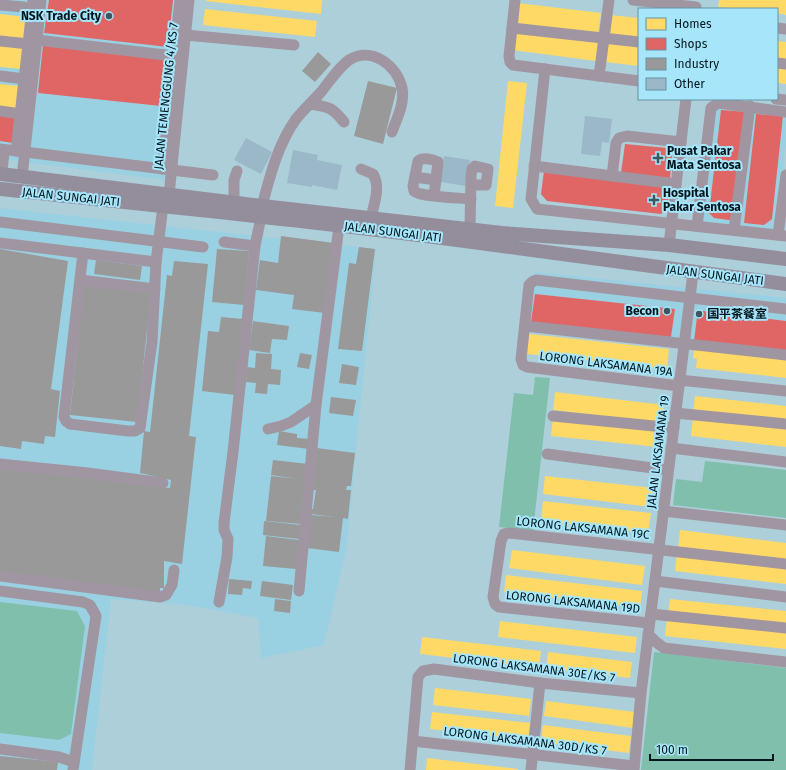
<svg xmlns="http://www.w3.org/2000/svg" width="786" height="770" font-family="'Fira Sans','Noto Sans SC',sans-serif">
  <rect width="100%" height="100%" fill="#adcfda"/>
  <!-- built -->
  <g fill="#9ad1e2">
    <path d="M0 0H184L166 180 0 159Z"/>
    <path d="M719 106 786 114V143L775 232 700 222 714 109Z"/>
    <path d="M0 208 376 249 346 550 324 645 261 658 258 618 181 604 111 599 92 770H0Z"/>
    <path d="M535 272 786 298V354L528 324Z"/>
  </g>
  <!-- green -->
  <g fill="#80bfac">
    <path d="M535 377 550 378 533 531 499 527 514 393 533 395Z"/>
    <path d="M705 461 786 470V518L673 505 676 479 702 482Z"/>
    <path d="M0 602 77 611 85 626 71 734 59 740 0 733Z"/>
    <path d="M654 652 786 668V770H641Z"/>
  </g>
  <!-- homes -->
  <g fill="#ffd966">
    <path d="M206 0H322L321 14 206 1Z"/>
    <path d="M719 0H786V15L777 13V9H737L718 7Z"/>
    <path d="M518 3 601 13 598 34 516 24Z"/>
    <path d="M205 9 317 21 315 37 203 25Z"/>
    <path d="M0 14 27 17 24 41 0 38Z"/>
    <path d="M610 15 639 18V39L608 35Z"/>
    <path d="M515 31 598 41 596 61 512 50Z"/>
    <path d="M777 41 786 42V61L777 60Z"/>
    <path d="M607 42 639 45V66L605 62Z"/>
    <path d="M0 43 23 45 21 69 0 67Z"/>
    <path d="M777 64 786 65V84L777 83Z"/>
    <path d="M508 81 527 83 513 208 495 206Z"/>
    <path d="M0 84 19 86 16 110 0 108Z"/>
    <path d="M529 334 669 349 667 369 527 354Z"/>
    <path d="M694 349 786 359V378L696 368 697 359 693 358Z"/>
    <path d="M555 392 664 405 661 423 553 410Z"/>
    <path d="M695 396 786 406V423L693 413Z"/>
    <path d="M693 417 786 428V447L691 436Z"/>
    <path d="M553 418 660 429 658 447 551 436Z"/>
    <path d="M545 476 653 488 651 507 543 494Z"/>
    <path d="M543 501 651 513 648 533 541 521Z"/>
    <path d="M680 530 786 543V561L678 549Z"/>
    <path d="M512 550 645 566 642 585 509 568Z"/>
    <path d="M677 553 786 566V584L675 571Z"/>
    <path d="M506 575 642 591 640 608 504 592Z"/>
    <path d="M670 599 786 611V627L668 615Z"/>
    <path d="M667 619 786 633V649L665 636Z"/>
    <path d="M500 621 637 637 635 653 498 637Z"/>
    <path d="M422 637 541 651 539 668 420 654Z"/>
    <path d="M548 652 632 662 630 678 546 668Z"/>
    <path d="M435 688 531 699 529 716 433 705Z"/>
    <path d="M546 701 635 712 633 728 544 716Z"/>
    <path d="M432 712 530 723 528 740 430 729Z"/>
    <path d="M543 725 631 736 629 753 541 742Z"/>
    <path d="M427 758 518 769V770H426Z"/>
  </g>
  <!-- shops -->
  <g fill="#e06666">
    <path d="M49 0H173L168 47 44 33Z"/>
    <path d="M43 45 166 58 161 106 38 93Z"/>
    <path d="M721 110 748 112 736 221 714 218 709 213Z"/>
    <path d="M0 114 16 116 13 143 0 141Z"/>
    <path d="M756 114 783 116 772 219 764 225 744 223Z"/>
    <path d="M625 144 667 148 672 156 670 178 621 173Z"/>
    <path d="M544 171 670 186 667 209 661 214 547 201 541 194Z"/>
    <path d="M535 294 675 309 671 337 531 322Z"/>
    <path d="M703 311 786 321V352L694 341 697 317Z"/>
  </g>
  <!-- industry -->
  <g fill="#999">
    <path d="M318 52 331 64 315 82 302 71Z"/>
    <path d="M368 81 397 88 383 144 354 136Z"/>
    <path d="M281 236 334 243 325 313 292 309 294 295 256 290 260 260 278 263Z"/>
    <path d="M359 247 375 249 362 351 338 349 349 263 356 264Z"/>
    <path d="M0 249 68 261 51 389 60 391 55 437 45 436 44 444 22 441 21 449 0 446Z"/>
    <path d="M217 249 249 251 244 305 212 302Z"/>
    <path d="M96 260 142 266 140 280 94 274Z"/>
    <path d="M174 261 208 264 189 436 196 437 182 564 164 561V588H160V594L0 574V468L170 488 171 480 140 473 144 431 150 432 167 275 172 276Z"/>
    <path d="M84 285 151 293 137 422 70 415Z"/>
    <path d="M221 317 243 319 235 395 202 391 208 331 219 332Z"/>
    <path d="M253 321 289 326 287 340 272 339 270 353 249 350Z"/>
    <path d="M256 353 272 354 271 369 281 370 280 385 268 384 267 394 255 393 256 383 246 382 247 367 255 368Z"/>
    <path d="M300 353 312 355 309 369 297 367Z"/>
    <path d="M342 364 359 367 356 385 339 383Z"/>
    <path d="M331 397 356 400 353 416 329 413Z"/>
    <path d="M279 431 297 434V438L310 439 309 449 277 445Z"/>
    <path d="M317 448 355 453 351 486H347L346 490H351L348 519 343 518 339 552 307 548 311 515 337 517 310 514 311 509H313L316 490H313Z"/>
    <path d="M273 460 309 464 305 509 293 508 303 509 301 524 266 521 271 476 298 479 271 475Z"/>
    <path d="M264 521 301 525 299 539 263 535Z"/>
    <path d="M266 536 299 540 296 569 263 566Z"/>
    <path d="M229 579 252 581 251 589 243 588 242 595 228 594Z"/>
    <path d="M262 581 293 585 291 600 260 596Z"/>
    <path d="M275 599 291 601 290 613 274 611Z"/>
    <path d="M0 756 58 762 57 770H0Z"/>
  </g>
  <!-- building -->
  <g fill="#9ab8c7">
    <path d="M585 116 612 119 609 143 602 142 600 156 581 154Z"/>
    <path d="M246 138 272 152 261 174 234 160Z"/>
    <path d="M293 150 318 155 317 160 342 165 337 190 312 185V187L287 183Z"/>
    <path d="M444 156 470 160 466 186 441 182Z"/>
  </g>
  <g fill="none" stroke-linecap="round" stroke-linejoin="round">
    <!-- minor -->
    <g stroke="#a096a2" stroke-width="11">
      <path d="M515 0 509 56 510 62 513 65 639 81"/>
      <path d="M633 0 696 7"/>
      <path d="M0 5 24 7"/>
      <path d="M512 28 639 42"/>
      <path d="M777 28 786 29"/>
      <path d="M185 35 294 45"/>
      <path d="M37 40 41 0"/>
      <path d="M0 41 29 44"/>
      <path d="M777 63 786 64"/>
      <path d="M545 69 531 199 537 209 786 236"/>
      <path d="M0 76 25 79"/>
      <path d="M599 76 609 0"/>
      <path d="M776 99 786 100"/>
      <path d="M310 104C329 107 332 107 344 122"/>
      <path d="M0 111 21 114"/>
      <path d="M0 149 213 175"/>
      <path d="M16 151 33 0"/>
      <path d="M534 166 676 184"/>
      <path d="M162 169 180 0"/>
      <path d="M361 169 373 174C381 187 374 203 371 218"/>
      <path d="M2 174 4 150"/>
      <path d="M612 176 616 143 619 138 627 136 681 142"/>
      <path d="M22 177 37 40 174 56"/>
      <path d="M415 177 436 180"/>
      <path d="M169 195 189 0"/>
      <path d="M434 196 438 162C432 159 423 157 418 161L413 186 414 191C420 197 460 198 471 199"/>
      <path d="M234 203V180L237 171"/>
      <path d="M262 206C270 176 278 144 296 119 304 109 313 101 321 92 330 81 338 68 349 60 371 46 397 65 402 88 405 103 397 118 392 132"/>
      <path d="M0 222 203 247"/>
      <path d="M697 226 711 108 718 103 786 112"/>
      <path d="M470 229 471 176 472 169 475 166 488 169 486 185H471"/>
      <path d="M734 230 750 106"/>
      <path d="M778 235 786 175"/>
      <path d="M224 242 255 246"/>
      <path d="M0 243 156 262 163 206"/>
      <path d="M669 245 686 99"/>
      <path d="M83 253 64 417 66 421 70 424 128 431H135L140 428 152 342 156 262"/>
      <path d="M80 280 155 289"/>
      <path d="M525 326 786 355"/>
      <path d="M679 380 786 391"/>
      <path d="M679 386 527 367 523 365 521 359 529 285 532 282 536 280 786 309"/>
      <path d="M675 413 786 424"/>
      <path d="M553 416 674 428"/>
      <path d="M268 429 281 426 291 422 316 405"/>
      <path d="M671 448 786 462"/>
      <path d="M547 454 668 470"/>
      <path d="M0 464 88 473 163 483"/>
      <path d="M663 511 786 525"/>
      <path d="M0 576 160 597 166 595 172 585 174 570"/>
      <path d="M655 581 786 597"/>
      <path d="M0 591 83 602 90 605 96 616 73 770"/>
      <path d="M299 591 316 405 339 226"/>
      <path d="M219 602 227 557 228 539 224 530V523L233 452 255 246 261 217"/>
      <path d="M651 614 786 628"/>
      <path d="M649 623 499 607 495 604 493 597 501 541 504 534 510 533 786 564"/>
      <path d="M648 634 656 642 664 648 786 662"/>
      <path d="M413 741 634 766"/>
      <path d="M0 749 59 757 74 762"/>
      <path d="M410 770 418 677 423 671 434 669 540 683 641 693"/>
      <path d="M531 770 540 683"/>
      <path d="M634 770 641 693 693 273"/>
    </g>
    <!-- major -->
    <g stroke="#948d9c" stroke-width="14">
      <path d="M0 174 262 206 502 233 669 245 786 259"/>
      <path d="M0 189C167 207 335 223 502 246 597 258 691 272 786 284"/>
    </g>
  </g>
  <!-- markers -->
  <g fill="#3d5760" stroke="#a7e6fa" stroke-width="1.5">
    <circle cx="109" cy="16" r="4"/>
    <path d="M656 152h4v4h4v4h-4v4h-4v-4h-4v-4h4z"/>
    <path d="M652 194h4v4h4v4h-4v4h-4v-4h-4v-4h4z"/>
    <circle cx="667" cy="311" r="4"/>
    <circle cx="699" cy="314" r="4"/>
  </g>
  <g text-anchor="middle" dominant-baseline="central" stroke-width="4" stroke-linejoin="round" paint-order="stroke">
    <!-- poi labels -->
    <g font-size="12" font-weight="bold" fill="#00171e" stroke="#a7e6fa" text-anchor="start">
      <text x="101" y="16" text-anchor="end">NSK Trade City</text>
      <text x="667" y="151">Pusat Pakar<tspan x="667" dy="14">Mata Sentosa</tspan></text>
      <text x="663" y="193">Hospital<tspan x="663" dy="14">Pakar Sentosa</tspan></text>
      <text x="659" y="311" text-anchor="end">Becon</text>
      <text x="707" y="314">国平茶餐室</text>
    </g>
    <!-- street labels -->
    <g font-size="12" fill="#00171e" stroke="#a7e6fa">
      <text transform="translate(166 96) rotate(-84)">JALAN TEMENGGUNG 4/KS 7</text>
      <text transform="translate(71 197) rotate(6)">JALAN SUNGAI JATI</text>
      <text transform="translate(393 232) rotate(7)">JALAN SUNGAI JATI</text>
      <text transform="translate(715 275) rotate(7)">JALAN SUNGAI JATI</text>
      <text transform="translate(606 364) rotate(7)">LORONG LAKSAMANA 19A</text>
      <text transform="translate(658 452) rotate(-83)">JALAN LAKSAMANA 19</text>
      <text transform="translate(583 528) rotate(6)">LORONG LAKSAMANA 19C</text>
      <text transform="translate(573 602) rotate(6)">LORONG LAKSAMANA 19D</text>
      <text transform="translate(534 668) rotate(7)">LORONG LAKSAMANA 30E/KS 7</text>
      <text transform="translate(525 741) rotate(7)">LORONG LAKSAMANA 30D/KS 7</text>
    </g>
  </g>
  <!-- legend -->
  <rect x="638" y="8" width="140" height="92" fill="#a7e6fa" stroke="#6493a2"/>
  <rect x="646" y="18" width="20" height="12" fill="#ffd966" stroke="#6493a2"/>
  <text x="674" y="28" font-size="12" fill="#00171e">Homes</text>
  <rect x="646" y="38" width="20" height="12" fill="#e06666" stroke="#6493a2"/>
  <text x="674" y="48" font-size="12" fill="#00171e">Shops</text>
  <rect x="646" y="58" width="20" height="12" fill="#999999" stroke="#6493a2"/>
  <text x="674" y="68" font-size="12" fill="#00171e">Industry</text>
  <rect x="646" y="78" width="20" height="12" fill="#9ab8c7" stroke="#6493a2"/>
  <text x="674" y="88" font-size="12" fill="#00171e">Other</text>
  <!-- scale -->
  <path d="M650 754v6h123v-6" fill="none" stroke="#00171e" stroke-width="2"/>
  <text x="656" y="754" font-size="12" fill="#00171e" stroke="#a7e6fa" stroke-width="3" paint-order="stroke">100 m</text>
</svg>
